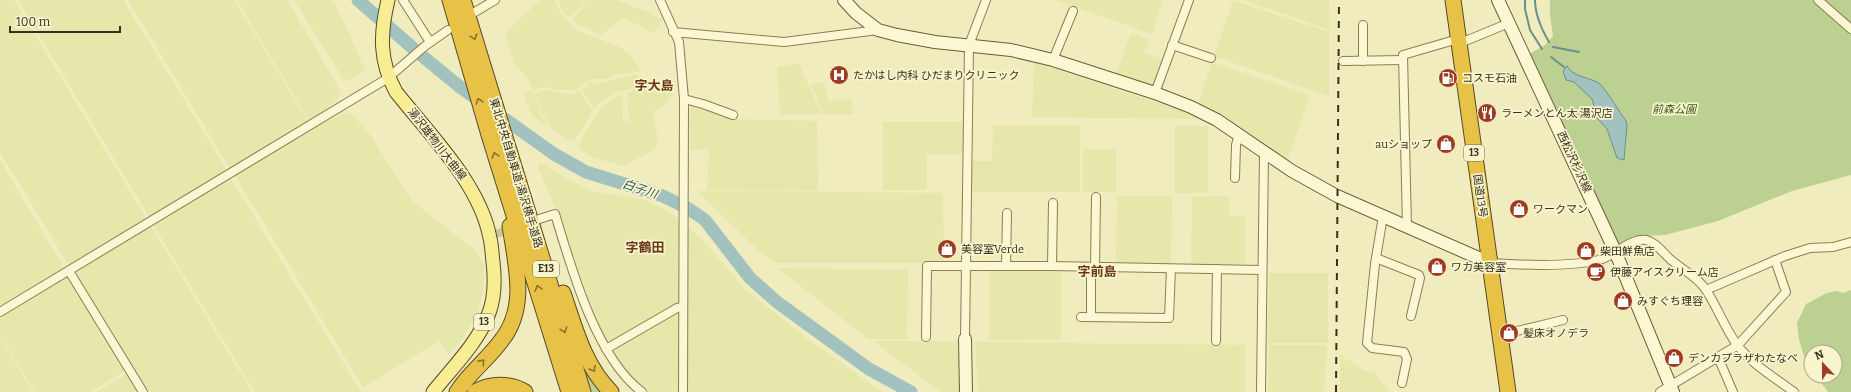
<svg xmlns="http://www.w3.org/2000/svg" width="1851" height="392" font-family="Bitter,'Noto Sans JP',serif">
  <rect width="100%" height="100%" fill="#f1ecbe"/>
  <!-- farmland -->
  <g fill="#e5e7ab">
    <path d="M0 0H14L147 220 70 267 0 152Z"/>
    <path d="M18 0H123L228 172 150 218Z"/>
    <path d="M128 0H234L309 123 231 170Z"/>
    <path d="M237 0H287L340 90 339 97 326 110 310 122Z"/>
    <path d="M294 0H330L336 6 347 28 365 71 345 82Z"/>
    <path d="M540 0H555L561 14 576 30 622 48 632 57 641 71 614 76 608 79H591L576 90H557L545 87 533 90 528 79 515 65 505 33Z"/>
    <path d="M558 0H584L579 9 570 17 564 14Z"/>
    <path d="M587 0H616L648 12 663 20 653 33 624 18 600 35 579 25 572 19 582 10 583 3Z"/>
    <path d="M1055 0H1163L1152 34Z"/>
    <path d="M1233 0 1329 32V96L1214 56Z"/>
    <path d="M1243 0H1329L1330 30Z"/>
    <path d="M1131 33 1149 40 1144 53 1165 60 1154 90 1115 76Z"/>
    <path d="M1034 62 1183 111 1198 119 1032 117Z"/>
    <path d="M1212 62 1310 95 1287 161 1224 117 1210 108 1198 104Z"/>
    <path d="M799 63 821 114H780L777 67Z"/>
    <path d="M637 74 641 86 617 92 600 102 594 109 582 90 591 81 596 84Z"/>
    <path d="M824 82 829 102 851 98 853 114H823L811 84Z"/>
    <path d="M650 85 674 94 664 105 653 112 658 140 657 146 652 151 623 166 594 158 577 147 601 107 622 94 623 121 629 122 627 93Z"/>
    <path d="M532 90 540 113 547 126 534 117 530 112 524 94Z"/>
    <path d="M544 90 569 94 580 92 592 111 582 131 574 139 569 140 557 133 549 124 541 111 534 93Z"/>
    <path d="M690 104 739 119 817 121 818 191 707 190 709 149 690 150Z"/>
    <path d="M350 112 371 136 411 200 477 252 484 264V289L479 309 463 339 448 355 439 341 363 387 234 174 320 124Z"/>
    <path d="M883 122H963V154H927V190H883Z"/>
    <path d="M993 125H1080V192H970V161H992Z"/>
    <rect x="1175" y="126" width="33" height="67"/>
    <rect x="1083" y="149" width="33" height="43"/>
    <path d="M0 160 65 270 0 308Z"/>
    <path d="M541 163 567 179 592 191 646 200 670 213 700 237 744 288 801 334 882 392H649L644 390 624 371 604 341 557 212 538 167Z"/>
    <path d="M230 177 361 392H255L153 224Z"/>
    <path d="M697 191 943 193 944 263H776L761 253Z"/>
    <path d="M1117 196H1172L1171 265H1116Z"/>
    <path d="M1192 196H1229V216H1245V264H1191Z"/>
    <path d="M150 225 252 392H146L73 272Z"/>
    <path d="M778 268 908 270 907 339H868Z"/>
    <rect x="989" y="271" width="72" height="69"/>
    <path d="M1269 273H1328V343H1268Z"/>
    <path d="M68 275 126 370 91 392H35L0 335V316Z"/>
    <path d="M0 337 33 392H0Z"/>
    <path d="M873 341H959L960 392H941Z"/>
    <path d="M975 342 1245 345V392H978Z"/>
    <path d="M1269 345H1327L1324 392H1268Z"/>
    <path d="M1340 355 1365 371 1374 372 1390 392H1340Z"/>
    <path d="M128 373 139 392H96Z"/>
  </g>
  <!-- green -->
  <g fill="#bcd091">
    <path d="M1550 0H1851V175L1792 191 1718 221 1665 235 1645 236 1617 247 1529 54 1545 45 1553 36 1550 15Z"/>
    <path d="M1851 290V392H1828L1816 376H1835V352H1811V368L1805 359 1799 340 1797 323 1806 304 1827 293 1837 291 1843 293Z"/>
    <path d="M588 370 602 392H589L583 372Z"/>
  </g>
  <!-- water -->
  <path fill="#a2c2bf" stroke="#68918f" d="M1567 66C1573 77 1588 77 1599 83 1605 88 1620 113 1626 121L1627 125 1624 160 1617 158 1607 129 1597 118 1592 99 1574 82 1566 80 1563 71Z"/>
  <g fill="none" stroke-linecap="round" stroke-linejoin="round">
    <!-- stream -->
    <g stroke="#68918f" stroke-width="2">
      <path d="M1525 0V9L1530 30 1542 49"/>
      <path d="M1535 0C1535 15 1542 30 1549 42"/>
      <path d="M1553 47 1579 52"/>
      <path d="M1551 57 1564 67"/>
    </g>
    <!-- river -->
    <path stroke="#a2c2bf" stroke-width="13" d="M358 0 415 50 460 87 554 154 586 172 663 196 689 209 705 220 750 278 777 302 869 369 911 392"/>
    <!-- street-tunnel -->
    <path stroke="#ccc69d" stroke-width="8" stroke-dasharray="8 4" stroke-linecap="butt" d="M496 234 513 228"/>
    <defs>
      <g id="street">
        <path d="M403 0 430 42"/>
        <path d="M660 0 679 42 684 99 683 392"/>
        <path d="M1818 0 1851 29"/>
        <path d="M475 12 495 0"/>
        <path d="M673 32 784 42 878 30"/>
        <path d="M1458 44 1509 23"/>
        <path d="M1172 45 1211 58"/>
        <path d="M1053 60 1073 11"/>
        <path d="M1343 61 1403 60"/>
        <path d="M1363 61V25"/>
        <path d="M1155 93 1189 0"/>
        <path d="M684 99 703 104 733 115"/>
        <path d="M1235 178 1236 145 1239 135"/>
        <path d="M1383 216 1375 264 1367 343 1372 348 1404 352 1407 359 1402 383"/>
        <path d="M536 220 555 214C571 267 596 358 642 392"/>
        <path d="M1407 227 1403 55 1458 39"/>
        <path d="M1376 258 1419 275 1420 278 1411 316"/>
        <path d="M1490 263C1521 265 1570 267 1599 260 1613 257 1630 238 1646 240 1656 242 1663 253 1670 259 1682 270 1697 276 1706 290 1718 308 1725 329 1738 346 1753 365 1775 378 1794 392"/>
        <path d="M1006 266 1007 213"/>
        <path d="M1052 266 1053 203"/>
        <path d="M1095 267 1096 197"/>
        <path d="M69 271 143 392"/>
        <path d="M1706 290 1785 256 1810 248 1833 247 1851 242"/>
        <path d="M0 312 388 78 425 46 448 30"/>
        <path d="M1081 317 1169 318 1171 269"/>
        <path d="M1091 317V267"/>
        <path d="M1500 335 1563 320"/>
        <path d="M926 337 927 266H1052L1261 270"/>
        <path d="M965 339 969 45 986 0"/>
        <path d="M1216 341 1217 269"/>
        <path d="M606 349 677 308 683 307"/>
        <path d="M1718 357 1733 392"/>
        <path d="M1261 392 1264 153"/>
        <path d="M1660 392 1738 345 1786 292 1775 260"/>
      </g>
      <g id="secondary">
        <path d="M844 0 856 13 878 30 897 35 935 42 1011 50 1053 60 1155 93 1191 107 1217 120 1292 171 1337 196 1490 263"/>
        <path d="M1498 0 1615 251 1673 392"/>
        <path d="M965 339 966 392"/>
      </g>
      <path id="primary" d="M388 0C380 34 379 61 396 92 430 135 480 184 490 238 492 246 492 255 493 262 495 279 495 297 489 313 478 343 452 368 433 392"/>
      <g id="highway">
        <path d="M450 0 489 135 569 392"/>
        <path d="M463 0 583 392"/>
        <path d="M1453 0 1508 392"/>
        <path d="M563 293C575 328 584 365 611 392"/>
        <path d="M457 392C469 373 488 359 501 341 528 308 516 265 510 226"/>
        <path d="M475 392C490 383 511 383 525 392"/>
      </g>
    </defs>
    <!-- street casing -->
    <use href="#street" stroke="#8b7d55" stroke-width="10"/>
    <!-- secondary casing -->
    <use href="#secondary" stroke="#6c5d39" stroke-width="14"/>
    <!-- primary casing -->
    <use href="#primary" stroke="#58492a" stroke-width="15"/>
    <!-- highway casing -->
    <use href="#highway" stroke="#58492a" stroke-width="17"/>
    <!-- street -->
    <use href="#street" stroke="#fbf7d2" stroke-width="8"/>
    <!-- secondary -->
    <use href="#secondary" stroke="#fbf7d2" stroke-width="12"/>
    <!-- primary -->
    <use href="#primary" stroke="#f8ed92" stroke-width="13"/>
    <!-- highway -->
    <use href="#highway" stroke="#e8c247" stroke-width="15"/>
    <!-- rail -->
    <path stroke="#39301b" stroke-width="2" stroke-dasharray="7 7" stroke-linecap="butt" d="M1336 392 1339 0"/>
  </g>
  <!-- one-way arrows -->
  <defs><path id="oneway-chevron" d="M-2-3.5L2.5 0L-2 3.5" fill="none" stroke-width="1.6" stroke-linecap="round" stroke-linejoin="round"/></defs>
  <g stroke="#88722f">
    <use href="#oneway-chevron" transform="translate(474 37) rotate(73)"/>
    <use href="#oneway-chevron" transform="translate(479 101) rotate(-107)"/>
    <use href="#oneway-chevron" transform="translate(495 155) rotate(-107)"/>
    <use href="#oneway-chevron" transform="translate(538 288) rotate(-107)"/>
    <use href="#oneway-chevron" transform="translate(564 330) rotate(73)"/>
    <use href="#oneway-chevron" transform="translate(482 362) rotate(-48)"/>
    <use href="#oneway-chevron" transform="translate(593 369) rotate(60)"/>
  </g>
  <!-- icons -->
  <defs>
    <symbol id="hospital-disc" viewBox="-11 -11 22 22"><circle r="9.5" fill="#9e3a21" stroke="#f8f4ce"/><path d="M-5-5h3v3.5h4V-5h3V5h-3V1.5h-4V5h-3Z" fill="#fff"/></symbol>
    <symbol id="fuel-disc" viewBox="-11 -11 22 22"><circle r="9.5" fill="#9e3a21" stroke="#f8f4ce"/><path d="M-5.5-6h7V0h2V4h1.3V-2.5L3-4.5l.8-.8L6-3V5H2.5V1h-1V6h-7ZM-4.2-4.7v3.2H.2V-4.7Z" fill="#fff"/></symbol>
    <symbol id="restaurant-disc" viewBox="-11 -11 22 22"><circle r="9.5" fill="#9e3a21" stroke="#f8f4ce"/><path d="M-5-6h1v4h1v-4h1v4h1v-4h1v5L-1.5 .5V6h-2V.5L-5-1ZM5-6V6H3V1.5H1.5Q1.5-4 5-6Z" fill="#fff"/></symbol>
    <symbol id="shop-disc" viewBox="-11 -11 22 22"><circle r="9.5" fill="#9e3a21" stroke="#f8f4ce"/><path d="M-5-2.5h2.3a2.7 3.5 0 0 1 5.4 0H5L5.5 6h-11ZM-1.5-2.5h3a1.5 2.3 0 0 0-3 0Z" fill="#fff"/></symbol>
    <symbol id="cafe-disc" viewBox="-11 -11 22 22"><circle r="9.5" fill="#9e3a21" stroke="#f8f4ce"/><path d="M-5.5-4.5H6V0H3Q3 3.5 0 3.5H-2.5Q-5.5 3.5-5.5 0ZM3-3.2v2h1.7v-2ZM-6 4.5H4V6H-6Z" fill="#fff"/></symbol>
  </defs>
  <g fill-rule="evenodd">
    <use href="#hospital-disc" x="828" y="64" width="22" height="22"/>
    <use href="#fuel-disc" x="1437" y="67" width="22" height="22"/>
    <use href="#restaurant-disc" x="1476" y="102" width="22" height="22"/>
    <use href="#shop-disc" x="1435" y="133" width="22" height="22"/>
    <use href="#shop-disc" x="1508" y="198" width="22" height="22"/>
    <use href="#shop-disc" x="936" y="238" width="22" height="22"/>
    <use href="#shop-disc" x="1575" y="240" width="22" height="22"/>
    <use href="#shop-disc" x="1426" y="256" width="22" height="22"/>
    <use href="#cafe-disc" x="1585" y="261" width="22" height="22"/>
    <use href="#shop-disc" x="1612" y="290" width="22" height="22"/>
    <use href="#shop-disc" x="1498" y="322" width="22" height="22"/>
    <use href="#shop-disc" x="1663" y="347" width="22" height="22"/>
  </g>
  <g text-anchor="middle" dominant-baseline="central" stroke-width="3.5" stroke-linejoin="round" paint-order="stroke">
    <!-- shield labels -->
    <g fill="#f8f4ce" stroke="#726b51" stroke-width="1">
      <rect x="1464" y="145" width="20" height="16" rx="3"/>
      <rect x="533" y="261" width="26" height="16" rx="3"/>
      <rect x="474" y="314" width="20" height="16" rx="3"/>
    </g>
    <g font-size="10" font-weight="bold" fill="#39301b">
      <text x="1474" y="153">13</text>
      <text x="546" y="269">E13</text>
      <text x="484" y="322">13</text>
    </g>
    <!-- poi labels -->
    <g font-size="11" fill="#39301b" stroke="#f8f4ce" text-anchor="start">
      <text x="853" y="75">たかはし内科 ひだまりクリニック</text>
      <text x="1462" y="78">コスモ石油</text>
      <text x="1501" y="113">ラーメンとん太 湯沢店</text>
      <text x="1432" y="144" text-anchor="end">auショップ</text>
      <text x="1533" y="209">ワークマン</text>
      <text x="961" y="249">美容室Verde</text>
      <text x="1600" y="251">柴田鮮魚店</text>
      <text x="1451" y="267">ワカ美容室</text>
      <text x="1610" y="272">伊藤アイスクリーム店</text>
      <text x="1637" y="301">みすぐち理容</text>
      <text x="1523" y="333">髪床オノデラ</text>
      <text x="1688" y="358">デンカプラザわたなべ</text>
    </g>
    <!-- park labels -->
    <g font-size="11" font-style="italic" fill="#3e5720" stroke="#f8f4ce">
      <text x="1674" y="109">前森公園</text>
    </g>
    <!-- street labels -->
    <g font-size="11" fill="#39301b" stroke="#f8f4ce">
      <text transform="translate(437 144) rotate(52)">湯沢雄物川大曲線</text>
      <text transform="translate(1574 162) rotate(65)">西松沢杉沢線</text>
      <text transform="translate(516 173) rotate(73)">東北中央自動車道;湯沢横手道路</text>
      <text transform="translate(1480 196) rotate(82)">国道13号</text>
    </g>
    <!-- water labels -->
    <g font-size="12" font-style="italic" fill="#29535a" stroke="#f8f4ce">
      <text transform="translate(640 189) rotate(18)">白子川</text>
    </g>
    <!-- quarter labels -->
    <g font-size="13" font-weight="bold" fill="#693917" stroke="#f8f4ce">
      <text x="654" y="85">字大島</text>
      <text x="645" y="247">字鶴田</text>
      <text x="1097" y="271">字前島</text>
    </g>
  </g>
  <!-- north arrow -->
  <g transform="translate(1823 364) rotate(338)"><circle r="19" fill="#f8f4ce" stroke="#aca686"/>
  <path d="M0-3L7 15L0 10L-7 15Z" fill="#9e3a21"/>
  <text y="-6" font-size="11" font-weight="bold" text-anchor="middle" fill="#39301b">N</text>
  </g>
  <!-- scale -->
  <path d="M10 26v6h110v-6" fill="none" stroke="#39301b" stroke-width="2"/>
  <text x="16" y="26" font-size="12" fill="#39301b" stroke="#f8f4ce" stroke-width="3" paint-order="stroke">100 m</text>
</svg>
